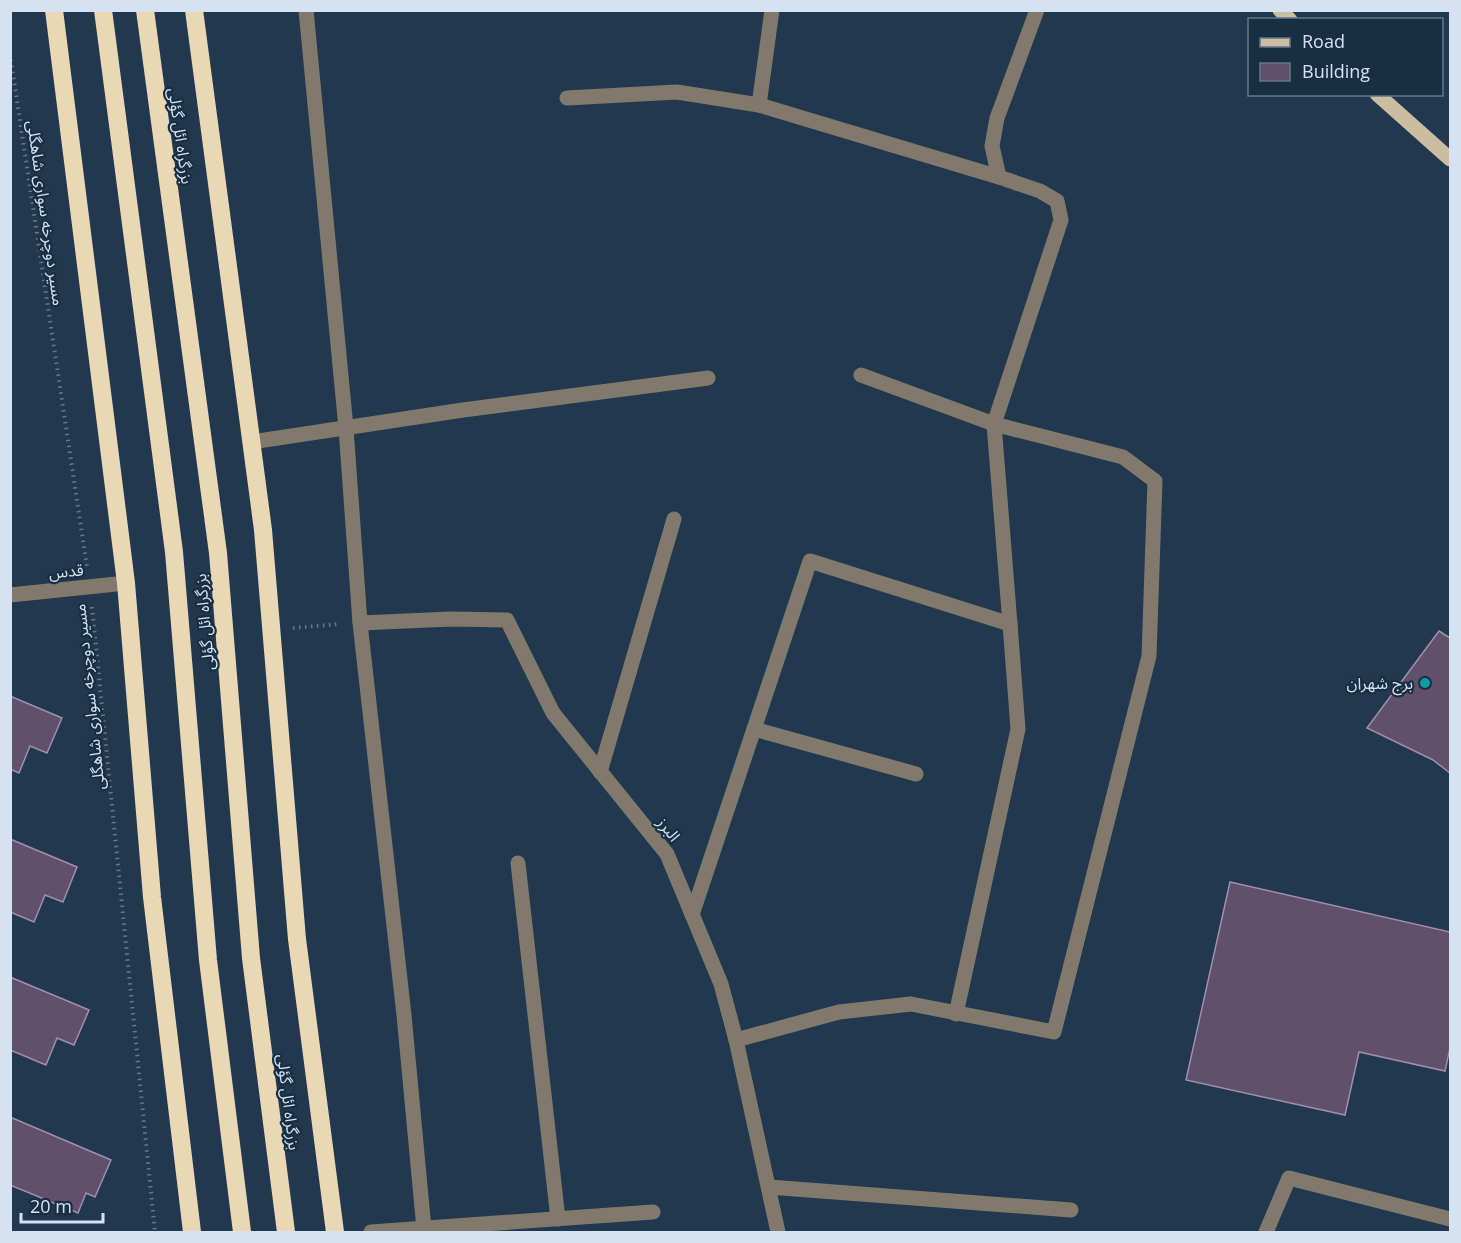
<svg xmlns="http://www.w3.org/2000/svg" width="1461" height="1243" font-family="'Open Sans','Noto Sans Arabic',sans-serif">
  <rect width="100%" height="100%" fill="#22384e"/>
  <!-- building -->
  <g fill="#60506c" stroke="#a08ead" stroke-width="1.5">
    <path d="M1439 631 1450 638V773L1433 760 1367 728Z"/>
    <path d="M10 696 62 718 47 753 30 746 19 773 10 769Z"/>
    <path d="M10 839 77 867 63 902 45 895 34 922 10 912Z"/>
    <path d="M1230 882 1450 932V1048L1445 1071 1359 1052 1345 1115 1186 1080Z"/>
    <path d="M10 977 89 1010 74 1045 57 1038 46 1065 10 1050Z"/>
    <path d="M10 1117 111 1160 95 1197 86 1193 78 1213 10 1185Z"/>
  </g>
  <g fill="none" stroke-linecap="round" stroke-linejoin="round">
    <!-- path -->
    <g stroke="#65778b" stroke-width="4" stroke-dasharray="1.5 4.5" stroke-linecap="butt">
      <path d="M10 54 87 567"/>
      <path d="M92 607 155 1232"/>
      <path d="M293 628 339 624"/>
    </g>
    <!-- minor -->
    <g stroke="#817a6c" stroke-width="15">
      <path d="M306 10 346 428 360 623 404 1015 424 1229"/>
      <path d="M567 98 677 92 759 105 999 177"/>
      <path d="M759 105 772 10"/>
      <path d="M252 442 463 410 708 378"/>
      <path d="M10 595 126 583"/>
      <path d="M360 623 451 619 507 620 553 713 667 854 721 984 736 1040 778 1232"/>
      <path d="M754 729 916 774"/>
      <path d="M600 772 674 519"/>
      <path d="M518 863 558 1219"/>
      <path d="M692 915 810 561 1010 624 994 424 1061 220 1057 201 1040 191 999 177 992 146 997 118 1037 10"/>
      <path d="M956 1014 1018 729 1010 624"/>
      <path d="M736 1040 839 1012 911 1004 1054 1032 1149 656 1155 481 1123 457 994 424 861 375"/>
      <path d="M769 1187 1071 1210"/>
      <path d="M371 1232 653 1212"/>
      <path d="M1266 1232 1289 1178 1450 1219"/>
    </g>
    <!-- major -->
    <g stroke="#ccbca1" stroke-width="15">
      <path d="M1280 10 1290 20"/>
      <path d="M1377 94 1450 159"/>
    </g>
    <!-- highway -->
    <g stroke="#e9d7b5" stroke-width="18">
      <path d="M54 10 126 583 152 897 192 1232"/>
      <path d="M103 10 174 552 208 960 242 1232"/>
      <path d="M145 10 218 553 251 958 286 1232"/>
      <path d="M194 10 263 530 297 939 335 1232"/>
    </g>
  </g>
  <!-- markers -->
  <circle fill="#0f9aa8" stroke="#182e43" stroke-width="2" cx="1425" cy="683" r="6"/>
  <g text-anchor="middle" dominant-baseline="central" stroke-width="4.5" stroke-linejoin="round" paint-order="stroke">
    <!-- street labels -->
    <g font-size="16" fill="#d5e2f1" stroke="#182e43">
      <text transform="translate(181 136) rotate(82)">بزرگراه ائل گؤلی</text>
      <text transform="translate(46 213) rotate(82)">مسیر دوچرخه سواری شاهگلی</text>
      <text transform="translate(66 571) rotate(-6)">قدس</text>
      <text transform="translate(204 622) rotate(-95)">بزرگراه ائل گؤلی</text>
      <text transform="translate(89 697) rotate(-96)">مسیر دوچرخه سواری شاهگلی</text>
      <text transform="translate(669 829) rotate(52)">البرز</text>
      <text transform="translate(289 1102) rotate(83)">بزرگراه ائل گؤلی</text>
    </g>
    <!-- poi labels -->
    <g font-size="16" fill="#d5e2f1" stroke="#182e43" text-anchor="end">
      <text x="1413" y="683">برج شهران</text>
    </g>
  </g>
  <!-- border -->
  <rect width="1461" height="1243" fill="none" stroke="#d5e2f1" stroke-width="24"/>
  <!-- legend -->
  <rect x="1248" y="18" width="195" height="78" fill="#182e43" stroke="#647689" stroke-width="1.5"/>
  <rect x="1260" y="38" width="30" height="9" fill="#ccbca1" stroke="#647689" stroke-width="1.5"/>
  <text x="1302" y="48" font-size="18" fill="#d5e2f1">Road</text>
  <rect x="1260" y="63" width="30" height="18" fill="#60506c" stroke="#647689" stroke-width="1.5"/>
  <text x="1302" y="78" font-size="18" fill="#d5e2f1">Building</text>
  <!-- scale -->
  <path d="M21 1213v9h82v-9" fill="none" stroke="#d5e2f1" stroke-width="3"/>
  <text x="30" y="1213" font-size="18" fill="#d5e2f1" stroke="#182e43" stroke-width="4.5" paint-order="stroke">20 m</text>
</svg>
